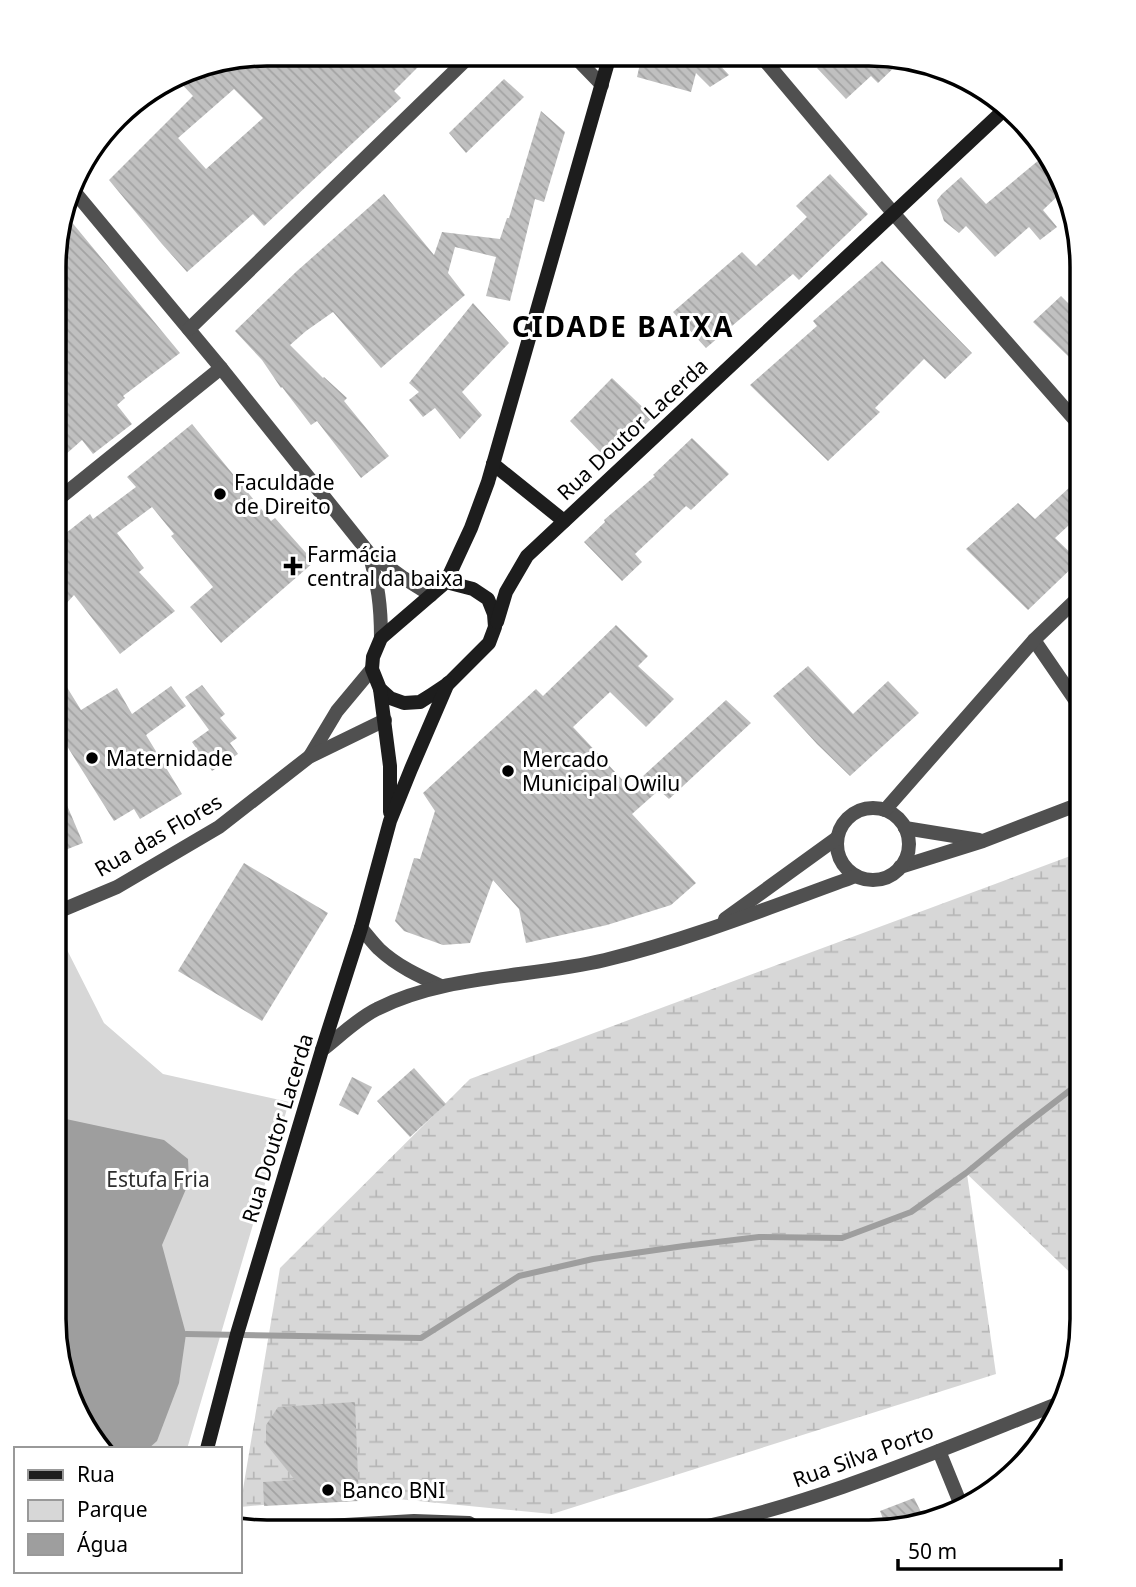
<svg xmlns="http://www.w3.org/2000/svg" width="1136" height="1587" font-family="'Noto Sans',sans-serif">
  <defs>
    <pattern id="wetland-marsh" width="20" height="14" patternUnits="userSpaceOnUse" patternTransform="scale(1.75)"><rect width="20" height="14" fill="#d7d7d7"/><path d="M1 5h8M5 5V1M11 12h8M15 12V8" fill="none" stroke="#b7b7b7"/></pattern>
    <pattern id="building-back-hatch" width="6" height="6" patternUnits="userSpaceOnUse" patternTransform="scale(1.75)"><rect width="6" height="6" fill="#c0c0c0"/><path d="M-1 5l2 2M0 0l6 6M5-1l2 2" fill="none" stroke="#a3a3a3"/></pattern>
  </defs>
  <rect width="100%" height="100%" fill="#fff"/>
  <!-- wetland -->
  <path fill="url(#wetland-marsh)" d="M1081 852V1283L967 1174 996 1374 552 1514 367 1496 240 1507 280 1268 470 1079Z"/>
  <!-- park -->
  <path fill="#d7d7d7" d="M61 938 104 1023 163 1074 289 1102 187 1449H105L76 1414 54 1320 55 940Z"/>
  <!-- water -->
  <path fill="#9e9e9e" d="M66 1119 164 1140 188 1159 189 1182 162 1245 186 1334 179 1383 157 1441 148 1449H105L76 1414 54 1320 55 1120Z"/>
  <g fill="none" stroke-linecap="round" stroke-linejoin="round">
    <!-- stream -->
    <path stroke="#9e9e9e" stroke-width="6" d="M186 1334 421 1338 519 1276 593 1259 684 1246 759 1237 842 1238 911 1212 966 1173 1021 1128 1081 1082"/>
  </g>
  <!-- building -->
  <g fill="url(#building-back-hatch)" fill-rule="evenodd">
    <path d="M267 54 430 55 394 91 401 98 264 226 253 214 187 272 162 244 109 180 193 96 176 78 198 66ZM234 89 263 118 206 169 178 138Z"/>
    <path d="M642 55 711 56 729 75 710 87 696 73 691 92 637 77Z"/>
    <path d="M830 56H897L903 59 878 83 871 76 846 99 817 68Z"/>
    <path d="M504 79 524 97 466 153 449 133Z"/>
    <path d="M541 111 565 132 544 202 535 199 510 301 486 296 496 257 455 247 448 273 465 295 381 368 333 312 306 331 290 345 323 378 324 377 347 398 344 401 389 456 361 478 317 421 311 425 282 387 281 388 262 360 235 331 297 271 384 194 434 255 442 232 500 239 507 218H509Z"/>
    <path d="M1045 155 1060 173 1064 190 1043 210 1057 227 1040 240 1029 227 995 257 966 226 959 233 944 221 937 200 942 194 961 177 986 204Z"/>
    <path d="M830 174 868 214 799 280 793 274 706 348 673 312 742 252 756 266 807 217 796 206Z"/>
    <path d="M65 214 180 353 123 396 125 398 117 405 132 424 93 454 82 440 56 463V239Z"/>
    <path d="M882 261 972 353 945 379 924 359 875 408 880 412 828 461 750 385 817 326 813 321Z"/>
    <path d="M1061 296 1072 307 1082 298V345L1069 357 1033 322Z"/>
    <path d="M473 303 509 343 462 392 482 415 460 439 435 408 423 417 409 400 419 392 409 383Z"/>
    <path d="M612 378 653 417 608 460 570 421Z"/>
    <path d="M192 424 271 521 275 518 314 562 221 643 190 607 213 587 171 536 174 534 152 507 117 533 144 568 139 572 175 611 120 654 74 595 55 616 56 541 90 514 93 519 136 487 127 477Z"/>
    <path d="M692 438 729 474 691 510 686 506 635 554 642 562 622 581 584 542 605 522 604 520 655 476 653 475Z"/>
    <path d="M1082 476V513L1055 538 1079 561 1028 610 966 549 1018 503 1035 519Z"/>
    <path d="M616 625 648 656 638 666 674 699 646 727 610 692 573 727 630 788 726 700 751 723 669 799 659 790 632 814 696 883 671 905 607 925 526 943 519 909 493 880 470 943 443 945 404 931 395 921 414 858 420 859 435 811 423 793 536 689 543 696Z"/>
    <path d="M808 666 853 714 888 681 919 713 850 776 817 744 773 696Z"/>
    <path d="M55 668 81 710 117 688 132 714 171 686 186 706 146 735 182 794 140 819 134 809 114 821 55 727Z"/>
    <path d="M202 685 225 714 220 718 237 738 230 743 238 754 212 771 192 742 209 730 185 697Z"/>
    <path d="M55 777 83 843 55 854Z"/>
    <path d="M244 863 328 913 262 1021 178 971Z"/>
    <path d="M414 1068 446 1104 410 1137 377 1101Z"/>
    <path d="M352 1077 372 1087 358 1115 339 1105Z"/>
    <path d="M355 1402 359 1501 264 1506 263 1482 295 1480 266 1444V1425L278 1407Z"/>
    <path d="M914 1498 925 1520 887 1529 880 1511Z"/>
  </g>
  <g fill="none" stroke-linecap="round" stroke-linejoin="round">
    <!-- minor -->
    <g stroke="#505050" stroke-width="14">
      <path d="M573 55 602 85"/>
      <path d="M761 56 894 214 1082 428"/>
      <path d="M73 190 221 368 369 553 402 577 431 595"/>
      <path d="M189 329 471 55"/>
      <path d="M56 501 221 368"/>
      <path d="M369 553C378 585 381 605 381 638"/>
      <path d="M1034 640 1082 710"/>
      <path d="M905 828 979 840"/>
      <path d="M900 867 983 841 1082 803"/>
      <path d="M939 1451 963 1510"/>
      <path d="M240 1531 414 1521 469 1523 485 1532"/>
      <path d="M679 1532C810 1507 933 1453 1057 1404"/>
    </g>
    <!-- tertiary -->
    <g stroke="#505050" stroke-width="14">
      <path d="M310 756 337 711 372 669"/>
      <circle cx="873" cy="844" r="36"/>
      <path d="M885 810 1034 640 1082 594"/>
      <path d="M55 913 117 887 219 827 309 757 385 720"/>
      <path d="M725 919 837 838"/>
      <path d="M361 928C367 935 373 943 379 949 397 966 419 976 441 986"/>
      <path d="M322 1050C339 1037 358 1018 377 1009 446 974 530 978 605 960 691 939 773 906 856 876"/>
    </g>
    <!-- secondary -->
    <g stroke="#1d1d1d" stroke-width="14">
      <path d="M493 464 564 521"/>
      <path d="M446 582 473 589 488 599 494 614 495 627 489 643 449 683 431 695 420 702 404 703 390 698 380 689 372 669 373 657 381 638 446 582 471 528 488 482 610 55"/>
      <path d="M497 622 506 592 527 556 1006 108"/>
      <path d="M380 689 390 766V812"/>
      <path d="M207 1449 237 1334 322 1050 361 928 390 821 411 769 448 683"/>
    </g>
  </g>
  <!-- markers -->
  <g fill="#000" stroke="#fff" stroke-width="2.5">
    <circle cx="220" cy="494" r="7"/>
    <path d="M289.5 555.5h7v7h7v7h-7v7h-7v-7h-7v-7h7z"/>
    <circle cx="92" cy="758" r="7"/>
    <circle cx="508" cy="771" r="7"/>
    <circle cx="328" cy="1490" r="7"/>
  </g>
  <g text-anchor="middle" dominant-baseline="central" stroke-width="6" stroke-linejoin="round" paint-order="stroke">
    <!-- street labels -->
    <g font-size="21" fill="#000" stroke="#fff">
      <text transform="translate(632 429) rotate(-43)">Rua Doutor Lacerda</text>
      <text transform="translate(158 835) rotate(-30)">Rua das Flores</text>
      <text transform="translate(277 1128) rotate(-73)">Rua Doutor Lacerda</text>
      <text transform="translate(863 1455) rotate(-20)">Rua Silva Porto</text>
    </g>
    <!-- poi labels -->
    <g font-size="21" fill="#000" stroke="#fff" text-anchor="start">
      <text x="234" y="482">Faculdade<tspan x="234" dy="24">de Direito</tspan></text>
      <text x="307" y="554">Farmácia<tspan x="307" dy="24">central da baixa</tspan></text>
      <text x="106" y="758">Maternidade</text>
      <text x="522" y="759">Mercado<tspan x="522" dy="24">Municipal Owilu</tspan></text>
      <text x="342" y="1490">Banco BNI</text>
    </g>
    <!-- park labels -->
    <g font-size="21" fill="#2e2e2e" stroke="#fff">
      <text x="158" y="1179">Estufa Fria</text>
    </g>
    <!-- district labels -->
    <g font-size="28" font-weight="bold" letter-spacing="2" fill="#000" stroke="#fff">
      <text x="623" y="326">CIDADE BAIXA</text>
    </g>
  </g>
  <!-- crop -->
  <path d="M0 0H1136V1587H0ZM267 66H869A201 201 0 0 1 1070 267V1319A201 201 0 0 1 869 1520H267A201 201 0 0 1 66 1319V267A201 201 0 0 1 267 66Z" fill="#fff" fill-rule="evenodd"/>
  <path fill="none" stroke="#000" stroke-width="3.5" d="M267 66H869A201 201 0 0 1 1070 267V1319A201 201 0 0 1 869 1520H267A201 201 0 0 1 66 1319V267A201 201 0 0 1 267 66Z"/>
  <!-- legend -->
  <rect x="14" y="1447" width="228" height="126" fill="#ffffff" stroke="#999999" stroke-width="2"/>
  <rect x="28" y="1470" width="35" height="10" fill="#1d1d1d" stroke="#999999" stroke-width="2"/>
  <text x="77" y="1482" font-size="21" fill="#000000">Rua</text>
  <rect x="28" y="1500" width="35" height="21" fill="#d7d7d7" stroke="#999999" stroke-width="2"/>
  <text x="77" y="1517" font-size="21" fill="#000000">Parque</text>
  <rect x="28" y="1534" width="35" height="21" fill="#9e9e9e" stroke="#999999" stroke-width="2"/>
  <text x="77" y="1552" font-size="21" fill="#000000">Água</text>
  <!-- scale -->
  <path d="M898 1559v10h163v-10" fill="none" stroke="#000000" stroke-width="3.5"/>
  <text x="908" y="1559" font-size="21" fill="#000000" stroke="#ffffff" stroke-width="5" paint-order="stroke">50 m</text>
</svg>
